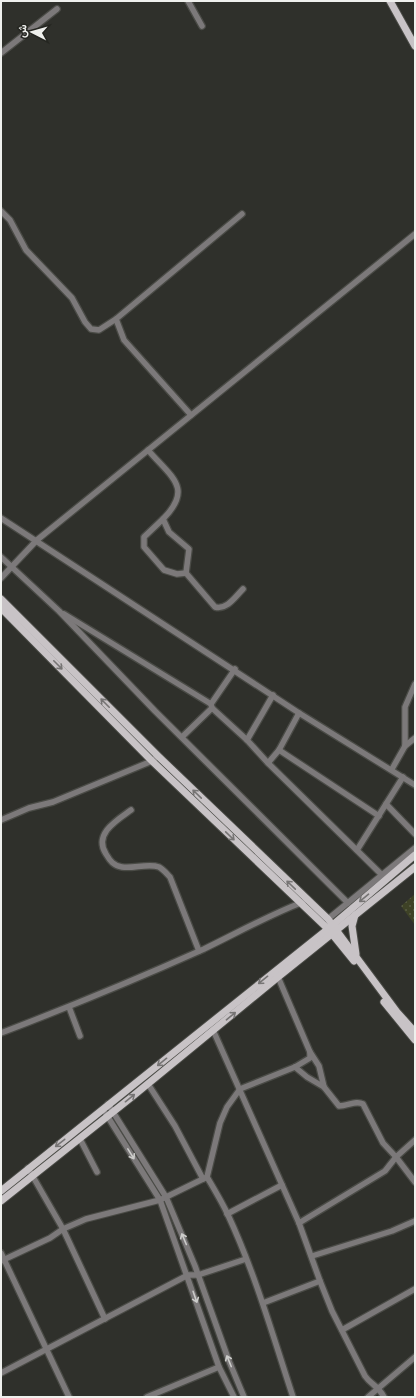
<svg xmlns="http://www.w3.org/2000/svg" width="416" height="1398" font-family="'Noto Sans',Vazirmatn,sans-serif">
  <defs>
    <pattern id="garden-dots" width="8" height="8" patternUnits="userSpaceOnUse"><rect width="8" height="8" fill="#3e4226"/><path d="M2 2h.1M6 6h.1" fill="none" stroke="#5a5e46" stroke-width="1.8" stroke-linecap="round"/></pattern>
  </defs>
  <rect width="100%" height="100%" fill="#2f302b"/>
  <!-- garden -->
  <path fill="url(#garden-dots)" d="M415 894V925L401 906Z"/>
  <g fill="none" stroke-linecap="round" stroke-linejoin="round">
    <defs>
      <g id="minor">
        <path d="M188 1 202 26"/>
        <path d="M1 53 57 9"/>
        <path d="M1 211 10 220 26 250 72 298 85 322 91 329 99 330 116 319"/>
        <path d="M191 415 124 340 116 319 242 214"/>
        <path d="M148 450C171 477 194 488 163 519L169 532 189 549 186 573 215 607C227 610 235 597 243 589"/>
        <path d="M1 518 299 713 415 785"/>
        <path d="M163 519 144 537V547L164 570 177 574 186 573"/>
        <path d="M1 557 59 611 155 711 348 903"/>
        <path d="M1 578 37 540 415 234"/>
        <path d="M64 614 211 704 212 708 247 740 268 763 382 875"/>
        <path d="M211 704 235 669"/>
        <path d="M182 737 212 708"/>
        <path d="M247 740 273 695"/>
        <path d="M405 746 415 738"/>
        <path d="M279 750 379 816"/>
        <path d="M268 763 279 750 299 713"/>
        <path d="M392 769 405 746V707L415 684"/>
        <path d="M386 804 415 834"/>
        <path d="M131 810C117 820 93 834 106 854 110 861 114 866 122 867 133 869 148 863 159 867 163 869 167 874 170 877L199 951"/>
        <path d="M1 820 29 808 53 802 152 761 158 756"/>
        <path d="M357 850 403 777"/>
        <path d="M328 919 415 848"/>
        <path d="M69 1007 80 1036"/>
        <path d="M213 1030 299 1223 320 1281 332 1311 365 1376C372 1386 377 1384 384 1397"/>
        <path d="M1 1033C69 1007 137 979 204 949 237 933 269 915 303 902"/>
        <path d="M310 1052 319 1066 324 1087"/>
        <path d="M295 1067 307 1077 324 1087 339 1106C348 1106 356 1100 363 1104L383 1143 396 1157 415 1140"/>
        <path d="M148 1084 175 1126 203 1179"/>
        <path d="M108 1104 166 1197 195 1266 229 1361 244 1397"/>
        <path d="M106 1114 160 1200 219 1367 234 1397"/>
        <path d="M80 1139 97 1172"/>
        <path d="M28 1168 63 1229 105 1319"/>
        <path d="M207 1177C214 1189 222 1202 228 1215 255 1273 273 1336 293 1397"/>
        <path d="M227 1214 282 1185"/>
        <path d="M299 1223 385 1171 396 1157 415 1182"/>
        <path d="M1 1253 69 1397"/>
        <path d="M312 1256 392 1231 415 1221"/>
        <path d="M1 1261 50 1238 63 1229 86 1219 160 1200 207 1177 220 1123 227 1107 240 1089 295 1067 310 1058V1052L278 977"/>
        <path d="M263 1303 320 1281"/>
        <path d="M342 1330 415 1289"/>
        <path d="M1 1373 188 1275H198L246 1259"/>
        <path d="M147 1397 219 1367"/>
        <path d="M368 1397 415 1357"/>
      </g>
      <g id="major">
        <path d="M390 1 415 46"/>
        <path d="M1 599 158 756 328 919 397 1012 415 1032"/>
        <path d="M1 608 152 761 328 929 354 961"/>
        <path d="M355 915 352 926 356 954"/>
        <path d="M384 1002 415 1040"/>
        <path d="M1 1191 328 929 415 855"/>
        <path d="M1 1201 133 1096 278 977 415 867"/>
      </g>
    </defs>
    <!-- minor casing -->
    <use href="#minor" stroke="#4a4b46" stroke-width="8"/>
    <!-- major casing -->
    <use href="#major" stroke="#4a4b46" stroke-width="9"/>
    <!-- minor -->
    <use href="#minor" stroke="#7c797a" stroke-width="5.5"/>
    <!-- major -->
    <use href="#major" stroke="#c8c3c6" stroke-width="7"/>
  </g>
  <!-- one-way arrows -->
  <defs><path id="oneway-shaft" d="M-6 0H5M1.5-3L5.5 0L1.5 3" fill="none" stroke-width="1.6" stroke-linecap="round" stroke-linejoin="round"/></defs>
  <g stroke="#767474">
    <use href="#oneway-shaft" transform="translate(58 665) rotate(45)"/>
    <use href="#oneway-shaft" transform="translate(105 703) rotate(-135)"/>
    <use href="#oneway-shaft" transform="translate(197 794) rotate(-136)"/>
    <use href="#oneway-shaft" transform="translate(230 836) rotate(44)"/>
    <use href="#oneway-shaft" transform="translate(291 885) rotate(-136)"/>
    <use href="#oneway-shaft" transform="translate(364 898) rotate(140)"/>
    <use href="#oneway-shaft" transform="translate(263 980) rotate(141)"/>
    <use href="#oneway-shaft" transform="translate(231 1016) rotate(-40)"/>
    <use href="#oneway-shaft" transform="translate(162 1062) rotate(141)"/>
    <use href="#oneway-shaft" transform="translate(130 1098) rotate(-39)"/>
    <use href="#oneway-shaft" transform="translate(60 1143) rotate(142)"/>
  </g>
  <g stroke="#ccccca">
    <use href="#oneway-shaft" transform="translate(131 1154) rotate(58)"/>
    <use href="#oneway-shaft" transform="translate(184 1239) rotate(-113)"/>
    <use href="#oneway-shaft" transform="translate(195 1297) rotate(71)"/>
    <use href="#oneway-shaft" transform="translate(229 1361) rotate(-112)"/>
  </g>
  <!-- border -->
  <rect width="416" height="1398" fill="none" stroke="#eff0ed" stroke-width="4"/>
  <!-- north arrow -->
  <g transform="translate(32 32) rotate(276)" stroke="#252621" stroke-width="3" paint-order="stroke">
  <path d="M0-3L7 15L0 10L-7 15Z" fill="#eff0ed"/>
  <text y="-6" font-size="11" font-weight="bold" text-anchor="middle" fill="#eff0ed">ش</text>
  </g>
</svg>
